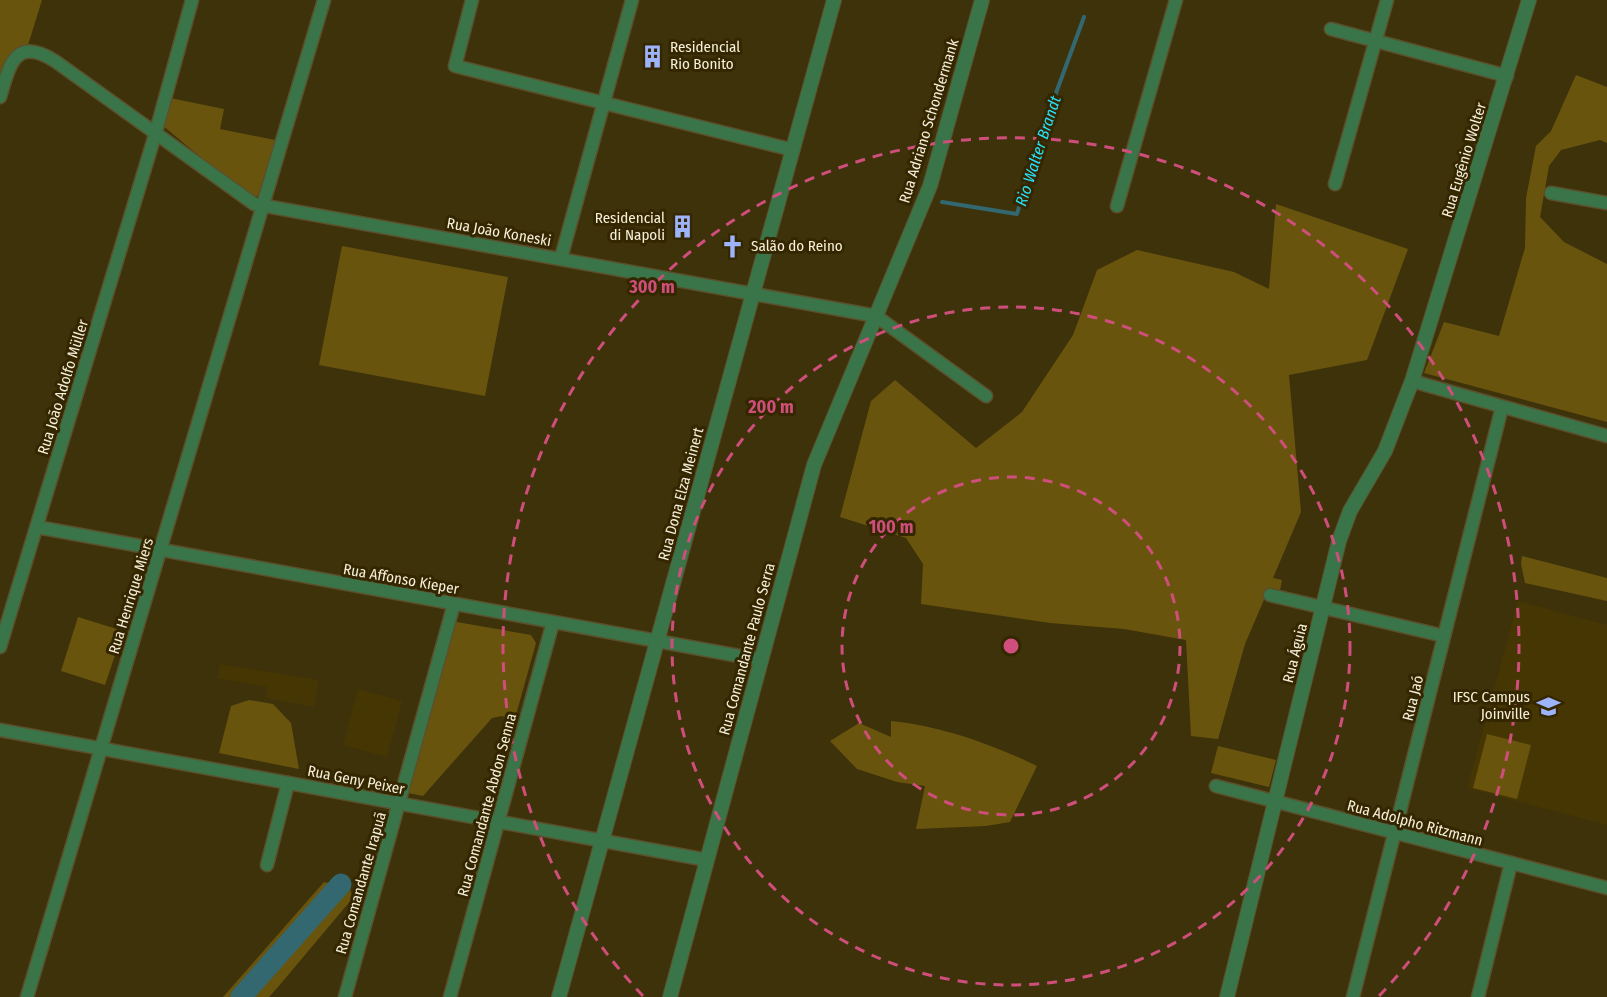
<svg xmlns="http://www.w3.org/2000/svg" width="1607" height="997" font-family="'Fira Sans Condensed',sans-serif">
  <rect width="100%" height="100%" fill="#3e320b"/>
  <!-- built -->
  <g fill="#463604">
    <path d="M1518 601 1607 625V825L1467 788Z"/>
    <path d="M220 664 319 680 314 707 266 698 267 687 217 678Z"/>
    <path d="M358 689 402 701 387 757 343 745Z"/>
  </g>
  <!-- green -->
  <g fill="#69540e">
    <path d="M0 0H42L28 45 11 54 0 76Z"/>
    <path d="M1576 75 1607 87V143L1600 140 1561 150 1549 166 1540 217 1564 242 1607 264V422L1424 373 1444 322 1499 336 1525 248 1526 198 1536 146 1551 131Z"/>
    <path d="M170 98 224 109 220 129 280 141 264 193 253 198 246 195 162 125Z"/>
    <path d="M1276 204 1408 249 1367 360 1289 375 1301 512 1273 578 1282 580 1280 590 1269 588 1245 644 1218 739 1191 736 1186 640 1124 629 1050 623 921 604 923 564 906 538 840 517 871 401 895 380 976 448 1022 412 1073 335 1097 270 1137 250 1234 272 1269 289Z"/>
    <path d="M342 246 508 277 485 396 319 365Z"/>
    <path d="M1522 556 1607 578V601L1525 583 1521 564Z"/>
    <path d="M78 617 123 631 105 685 61 671Z"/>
    <path d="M451 621 531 635 536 643 514 722 502 716 492 718 423 796 408 793 402 786Z"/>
    <path d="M249 700 273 704 291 723 299 769 219 753 231 706Z"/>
    <path d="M891 721C942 726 991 744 1037 766L1010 822 986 826 916 829 925 786 897 782 857 769 830 741 859 723 891 737Z"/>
    <path d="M1487 734 1531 745 1517 799 1473 788Z"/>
    <path d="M1218 746 1276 760 1269 787 1211 773Z"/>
    <path d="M324 882 350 887 352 899 278 987 269 997H223Z"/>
  </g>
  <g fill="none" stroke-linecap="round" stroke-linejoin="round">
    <!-- stream -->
    <path stroke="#336871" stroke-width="4" d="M942 202 1017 214 1035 150 1084 17"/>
    <!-- river -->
    <path stroke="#336871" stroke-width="21" d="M241 997 341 884"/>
    <defs>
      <g id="minor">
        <path d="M472 0 455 66 793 150"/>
        <path d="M1331 29 1507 76"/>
        <path d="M0 97C10 64 15 36 55 61L254 204 876 316 986 396"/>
        <path d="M1335 184 1387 0"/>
        <path d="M1551 193 1607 203"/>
        <path d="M1117 206 1176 0"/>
        <path d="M561 258 632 0"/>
        <path d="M1412 381 1607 436"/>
        <path d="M37 527 761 660"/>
        <path d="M1270 595 1444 636"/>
        <path d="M0 647 155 135 192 0"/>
        <path d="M0 730 707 860"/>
        <path d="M1216 786 1607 888"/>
        <path d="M267 865 288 783"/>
        <path d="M27 997 324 0"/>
        <path d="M345 997 454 604"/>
        <path d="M450 997 553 622"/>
        <path d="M1353 997 1502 407"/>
        <path d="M1478 997 1511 863"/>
      </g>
      <g id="tertiary">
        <path d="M559 997 834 0"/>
        <path d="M670 997 814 465 930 186 982 0"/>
        <path d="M1227 997 1339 541 1350 511 1385 451 1412 381 1529 0"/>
      </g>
    </defs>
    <!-- minor casing -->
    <use href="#minor" stroke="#5b502c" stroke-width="15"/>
    <!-- tertiary casing -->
    <use href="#tertiary" stroke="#5b502c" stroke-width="16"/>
    <!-- minor -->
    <use href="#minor" stroke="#3a754a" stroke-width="12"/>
    <!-- tertiary -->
    <use href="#tertiary" stroke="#3a754a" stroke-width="14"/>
  </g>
  <!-- distance rings -->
  <g fill="none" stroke="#cf4e7b" stroke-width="3" stroke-dasharray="10 8">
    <circle cx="1011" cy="646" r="169"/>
    <circle cx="1011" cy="646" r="339"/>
    <path d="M643 996A508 508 0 1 1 1379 996"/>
  </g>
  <!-- icons -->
  <defs>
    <symbol id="building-bare" viewBox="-9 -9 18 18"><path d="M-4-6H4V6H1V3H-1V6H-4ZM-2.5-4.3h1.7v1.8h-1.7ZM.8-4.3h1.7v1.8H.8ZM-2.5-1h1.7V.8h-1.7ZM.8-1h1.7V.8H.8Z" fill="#9db4fd" stroke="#342700" stroke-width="2.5" paint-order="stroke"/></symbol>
    <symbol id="church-bare" viewBox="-9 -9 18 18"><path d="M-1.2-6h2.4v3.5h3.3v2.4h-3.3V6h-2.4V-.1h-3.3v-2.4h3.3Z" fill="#9db4fd" stroke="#342700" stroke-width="2.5" paint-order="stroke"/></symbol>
    <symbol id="university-bare" viewBox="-9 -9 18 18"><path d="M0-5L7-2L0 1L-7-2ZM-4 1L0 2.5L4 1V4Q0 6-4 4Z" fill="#9db4fd" stroke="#342700" stroke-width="2.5" paint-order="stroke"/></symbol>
  </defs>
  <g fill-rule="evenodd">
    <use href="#building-bare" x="636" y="40" width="33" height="33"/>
    <use href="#building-bare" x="666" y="210" width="33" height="33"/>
    <use href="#church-bare" x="716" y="230" width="33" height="33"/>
    <use href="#university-bare" x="1532" y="690" width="33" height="33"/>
  </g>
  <g text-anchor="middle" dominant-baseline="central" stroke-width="6" stroke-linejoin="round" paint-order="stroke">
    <!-- poi labels -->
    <g font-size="15" fill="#f6efda" stroke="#342700" text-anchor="start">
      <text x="670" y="47">Residencial<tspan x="670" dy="17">Rio Bonito</tspan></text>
      <text x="665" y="218" text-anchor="end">Residencial<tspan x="665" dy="17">di Napoli</tspan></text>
      <text x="751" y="246">Salão do Reino</text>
      <text x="1530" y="697" text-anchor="end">IFSC Campus<tspan x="1530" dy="17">Joinville</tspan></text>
    </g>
    <!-- street labels -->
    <g font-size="15" fill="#f6efda" stroke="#342700">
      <text transform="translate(929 121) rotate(-73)">Rua Adriano Schondermank</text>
      <text transform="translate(1464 160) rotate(-73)">Rua Eugênio Wolter</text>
      <text transform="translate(499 232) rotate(10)">Rua João Koneski</text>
      <text transform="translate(63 387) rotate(-73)">Rua João Adolfo Müller</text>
      <text transform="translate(681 494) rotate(-75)">Rua Dona Elza Meinert</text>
      <text transform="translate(401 579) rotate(10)">Rua Affonso Kieper</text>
      <text transform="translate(131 596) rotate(-73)">Rua Henrique Miers</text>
      <text transform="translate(747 649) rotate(-75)">Rua Comandante Paulo Serra</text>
      <text transform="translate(1295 653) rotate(-76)">Rua Águia</text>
      <text transform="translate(1413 698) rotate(-76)">Rua Jaó</text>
      <text transform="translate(356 780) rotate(11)">Rua Geny Peixer</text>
      <text transform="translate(487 805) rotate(-75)">Rua Comandante Abdon Senna</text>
      <text transform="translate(1415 823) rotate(15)">Rua Adolpho Ritzmann</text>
      <text transform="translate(361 883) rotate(-74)">Rua Comandante Irapuã</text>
    </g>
    <!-- water labels -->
    <g font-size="16" font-style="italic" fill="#27e2fd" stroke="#342700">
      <text transform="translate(1038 151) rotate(-72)">Rio Walter Brandt</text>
    </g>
  </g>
  <circle cx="1011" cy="646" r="9" fill="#cf4e7b" stroke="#342700" stroke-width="3"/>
  <g font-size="18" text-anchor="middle" font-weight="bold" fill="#cf4e7b" stroke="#342700" stroke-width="6" stroke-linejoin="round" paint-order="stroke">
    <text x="652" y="293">300 m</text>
    <text x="771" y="413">200 m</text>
    <text x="891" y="533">100 m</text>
  </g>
</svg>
